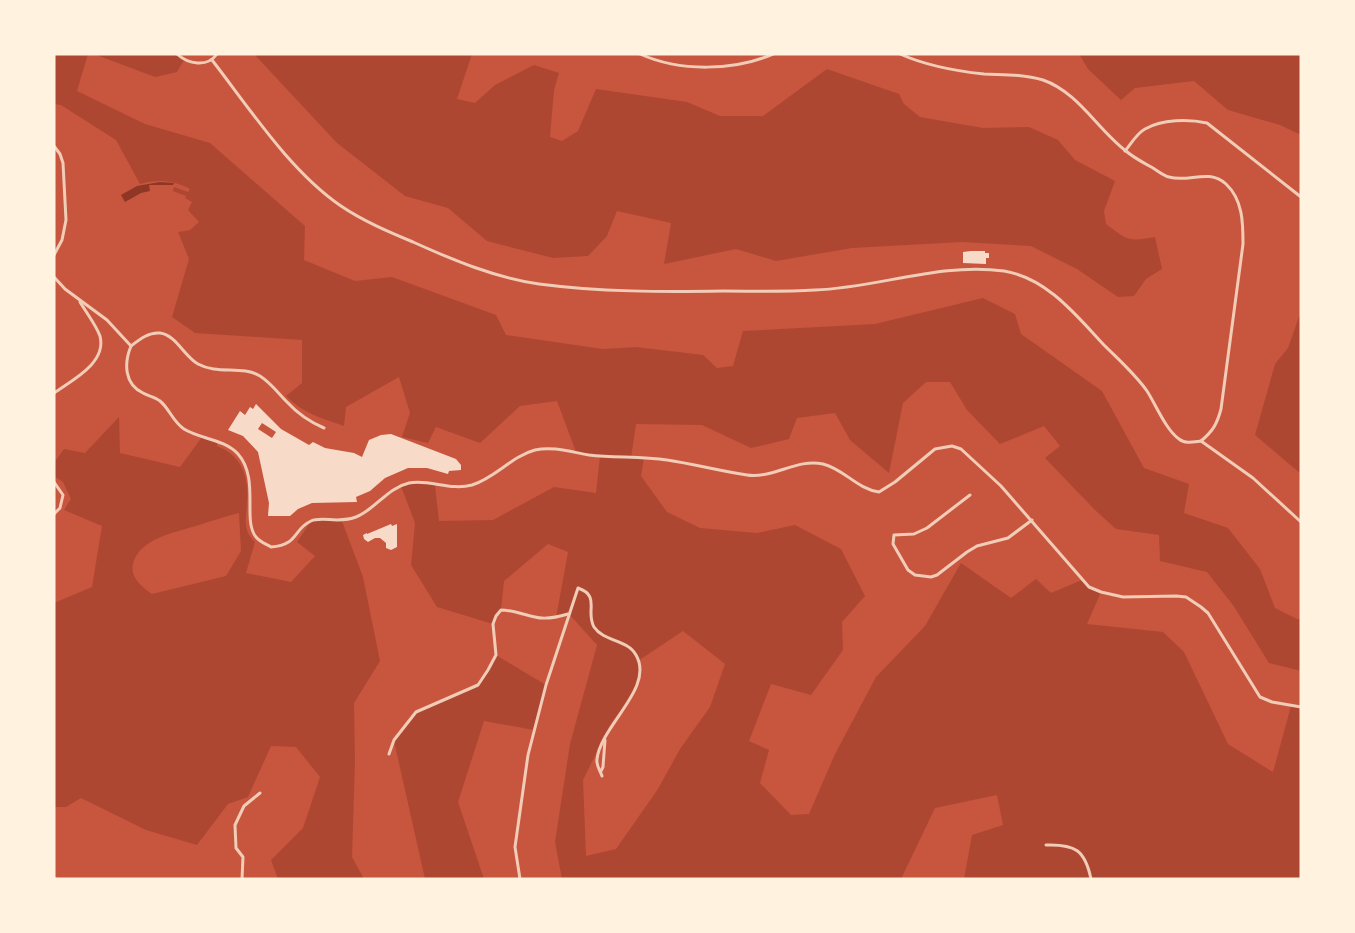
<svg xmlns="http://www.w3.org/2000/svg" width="1355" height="933" font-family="'Nunito Sans',sans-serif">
  <rect width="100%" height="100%" fill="#c8553d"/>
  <!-- green -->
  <g fill="#ae4732" fill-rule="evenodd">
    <path d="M54 54H88L77 91 145 124 210 143 305 226 304 260 355 281 392 277 496 315 506 335 603 349 636 347 703 355 717 368 733 366 743 331 875 324 983 298 1015 314 1021 334 1102 391 1144 468 1189 484 1184 513 1228 528 1260 569 1275 608 1297 619H1301V671L1269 663 1233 605 1207 572 1160 561 1159 535 1116 529 1096 511 1045 458 1060 446 1044 426 1000 444 967 410 950 382H926L903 403 889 473 850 440 835 413 797 418 789 439 751 448 702 425 636 424 631 458H644L641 476 667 512 700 528 757 533 795 525 841 549 865 596 842 622 843 650 811 695 771 684 749 741 769 750 760 783 791 815 809 814 835 754 876 677 925 626 961 563 1011 598 1036 579 1051 593 1082 580 1089 587 1101 592 1087 624 1163 632 1184 652 1228 744 1273 772 1291 706 1301 707V879H964L972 835 1003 825 997 795 935 808 901 879H562L555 842 570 744 597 645 569 614 556 618 568 552 548 544 504 581 501 610 496 616 493 624 437 607 411 565 415 523 401 486 411 483 435 485 439 521 493 520 554 487 596 493 600 456 576 452 557 401 520 406 480 443 436 427 428 443 402 437 410 413 399 377 346 407 344 426C323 419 301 412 286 396L302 383V340L195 333 172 317 189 259 178 232 190 230 199 222 188 210 192 202 185 198 186 196 173 191 174 187 188 192 190 189C173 180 158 179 140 184L116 140 61 105 54 104ZM683 631 725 664 710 707 680 749 658 789 616 849 586 856 583 780 610 725 634 692 640 678 638 661Z"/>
    <path d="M94 54H177L184 60 177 72 155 77Z"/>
    <path d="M254 54H472L457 99 475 103 495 85 534 65 559 73 554 90 550 137 562 141 578 131 596 89 687 102 720 116H763L827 69 899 94 904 104 920 117 983 128 1029 127 1058 140 1075 160 1115 181 1104 211 1106 224C1127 240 1128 242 1155 237L1162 269 1146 279 1134 296 1118 297 1077 269 1031 246 962 242 852 248 776 261 736 249 664 264 671 223 617 211 607 236 588 256 553 258 487 241 448 208 405 196 337 143Z"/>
    <path d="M1079 54H1301V135L1280 125 1228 110 1194 81 1135 88 1121 100 1088 69Z"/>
    <path d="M1301 311V474L1255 435 1275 364 1288 348Z"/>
    <path d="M119 417 120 453 180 467 202 437 217 442V446C241 455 249 476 247 501 247 510 244 521 247 530 248 534 252 539 255 542L246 573 291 582 315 556 297 542 311 521 319 519 342 521 363 577 380 661 354 703 355 762 352 857 364 879H278L271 860 303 828 320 777 296 747 271 746 248 797 228 804 197 845 146 830 81 798 66 807H54V603L92 587 102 526 64 510 71 499 63 482 54 476V463L64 449 85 453ZM239 513 241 551 226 576 152 594C142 587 130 578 133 564 139 538 177 532 199 525 212 521 226 516 239 513Z"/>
    <path d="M496 655 546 685 534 730 484 721 458 802 484 879H425L394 741 416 712 478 685Z"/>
  </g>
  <!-- water -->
  <path fill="#8f3625" d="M160 182 174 183 173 185H149L150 191 141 193 125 202 121 195 137 186Z"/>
  <!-- building -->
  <g fill="#f7dbc8" fill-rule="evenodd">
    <path d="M971 251H985V253H989V258H986V264L963 263V252Z"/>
    <path d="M256 404 281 429 309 445 313 442 325 448 354 453 362 457 369 440 381 435 391 434 456 459 461 465V470L449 471 448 474 427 468H408L385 478 370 491 356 497 357 502 312 503 298 509 290 516H268L269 503 258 452 243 436 228 430 240 411 245 415 250 407 253 409ZM262 423 276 432 272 438 258 429Z"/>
    <path d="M391 524 392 526 397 524V547L391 550 386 548V543L380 538H375L368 542 364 539 363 535 367 533V534Z"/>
  </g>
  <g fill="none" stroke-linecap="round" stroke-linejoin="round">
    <!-- minor -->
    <g stroke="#f1ccb7" stroke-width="3">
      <path d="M177 54C188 64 207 68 217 54"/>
      <path d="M640 54C680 72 734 71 773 54"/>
      <path d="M900 54C927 66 955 71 984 74 1004 75 1024 74 1043 80 1078 92 1098 130 1126 151 1134 158 1144 163 1153 168 1158 171 1164 176 1169 177 1189 183 1208 168 1226 184 1243 200 1243 223 1243 244L1221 409C1217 424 1213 431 1201 441"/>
      <path d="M212 60C250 109 290 171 341 206 363 221 389 232 413 242 453 260 496 278 539 284 600 292 662 292 723 291 754 291 784 292 815 290 878 288 940 262 1004 271 1047 278 1076 315 1104 345 1119 360 1135 374 1147 391 1156 405 1166 430 1179 439 1185 444 1193 442 1201 441L1253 478 1301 522"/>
      <path d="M54 146 60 154 63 163 66 220 62 240 54 255"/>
      <path d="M1125 151C1131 144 1137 133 1145 129 1162 119 1189 119 1207 123L1301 197"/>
      <path d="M54 277 65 289 107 320 131 346C124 363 124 384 143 393 148 396 155 397 160 401 169 408 173 422 184 429 200 439 224 439 238 454 260 479 242 520 256 537 260 542 266 544 271 547 299 545 293 529 311 521 322 516 339 524 356 517 376 509 387 488 409 483 430 479 450 491 472 485 495 478 512 456 535 450 553 446 571 452 589 455 615 458 641 456 667 460 694 464 720 471 747 475 773 479 797 458 823 464 844 469 857 489 879 492L895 482 935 449 952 446 961 449 1001 486 1089 587 1101 592 1123 597 1176 596 1186 597 1201 607 1208 613 1260 697 1272 702 1301 707"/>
      <path d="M131 346C140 339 149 332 160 333 176 335 184 356 198 364 218 375 242 365 260 376 271 383 278 393 287 402 298 414 310 422 324 428"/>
      <path d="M54 393C72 380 107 363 100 336 96 325 86 312 80 302"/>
      <path d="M54 482 63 495 60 508 54 514"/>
      <path d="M970 495 927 528 914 534 894 535 893 544 908 570 915 575 931 577 937 575 967 552 977 546 1008 538 1032 520"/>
      <path d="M389 754 394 740 416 712 478 685 488 670 496 655 493 624 496 616 501 610C514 610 523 615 535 617 546 620 558 617 568 614"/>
      <path d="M601 771 603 767 605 740"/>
      <path d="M1046 845C1075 844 1085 850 1091 879"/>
      <path d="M54 878 56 879"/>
      <path d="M242 879 243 857 236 848 235 825 244 806 260 793"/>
      <path d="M520 879 515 847 528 755 546 685 578 588C601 596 585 611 594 627 604 642 627 639 636 655 655 688 601 725 597 759 596 766 600 770 602 776"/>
    </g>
  </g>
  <!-- border -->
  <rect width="1355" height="933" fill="none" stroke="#fff3e0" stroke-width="111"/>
</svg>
